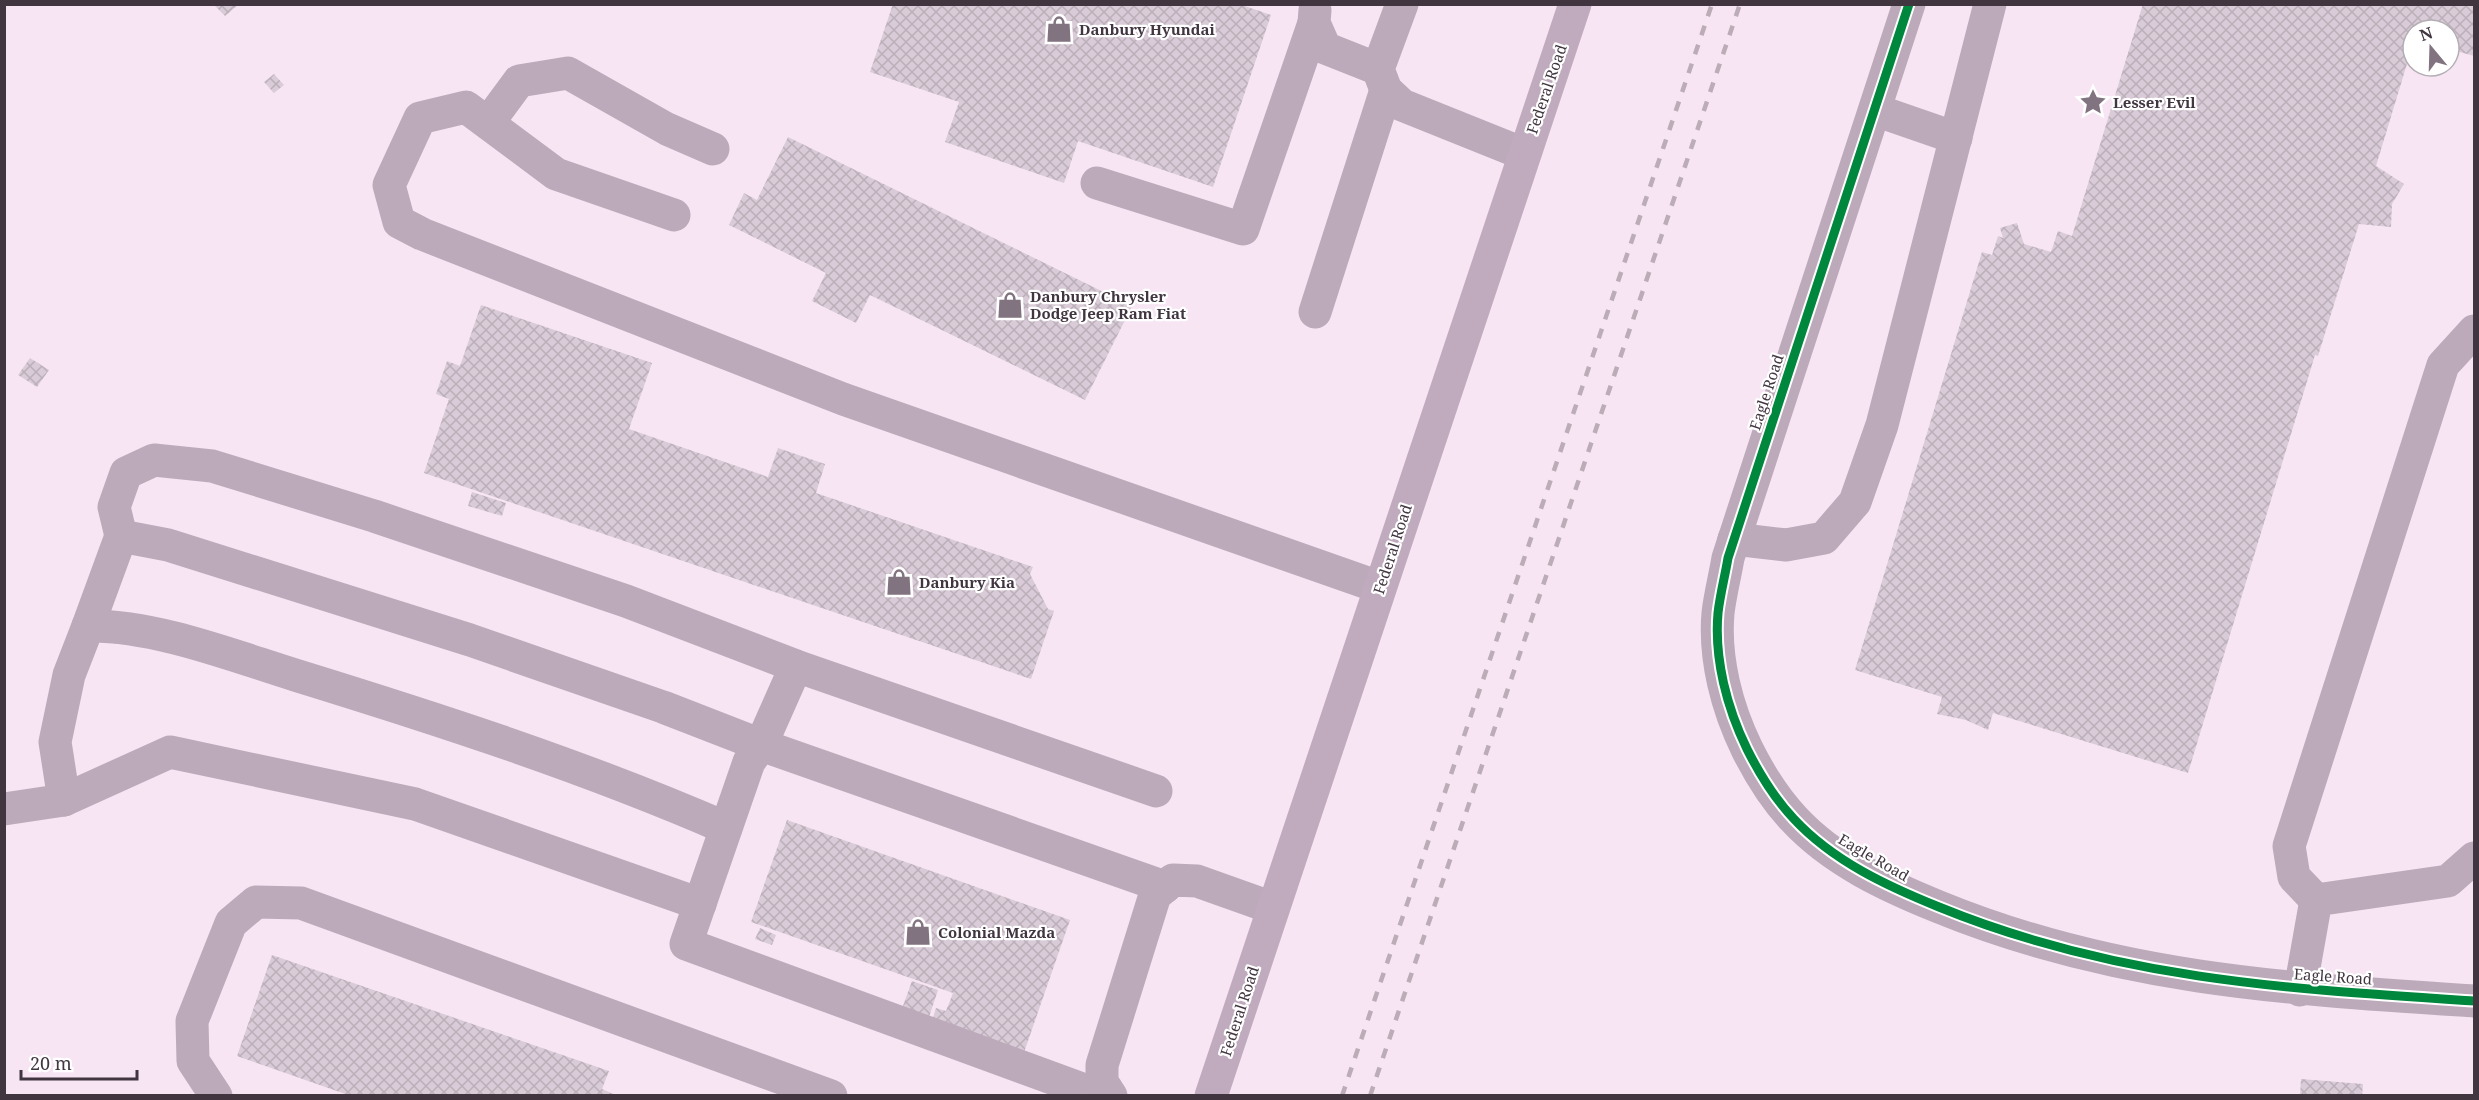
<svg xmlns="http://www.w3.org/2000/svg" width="2479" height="1100" font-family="'Noto Serif',serif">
  <defs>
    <pattern id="building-cross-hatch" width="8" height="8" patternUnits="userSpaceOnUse" patternTransform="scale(1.5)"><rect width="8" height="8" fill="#d9cbd7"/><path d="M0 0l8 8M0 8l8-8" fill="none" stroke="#bbafba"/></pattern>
  </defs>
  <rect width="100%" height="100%" fill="#f7e5f4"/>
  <!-- building -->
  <g fill="url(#building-cross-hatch)">
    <path d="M893 4H1239L1271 15 1213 187 1078 141 1064 183 945 142 959 102 870 72Z"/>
    <path d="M2143 4H2474V56L2449 49V30H2413V44L2376 166 2404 184 2392 204 2391 227 2359 224 2318 356 2315 355 2188 773 1993 713 1988 730 1966 720 1937 714 1942 697 1855 670 1982 252 1992 255 1998 236 2003 238 2000 228 2017 223 2024 244 2051 252 2058 231 2072 236Z"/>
    <path d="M214 5H238L225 16Z"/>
    <path d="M274 74 284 85 274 93 264 82Z"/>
    <path d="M788 137 1132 306 1085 400 870 295 856 323 812 301 826 273 729 225 744 193 757 200Z"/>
    <path d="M481 305 652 363 629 429 768 477 778 448 825 464 816 493 1033 567 1030 574 1048 609 1054 611 1031 679 424 473 449 399 436 394 447 361 460 366Z"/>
    <path d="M30 358 49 370 37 387 18 375Z"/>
    <path d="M472 492 506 503 502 516 468 506Z"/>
    <path d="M787 820 1070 920 1021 1061 931 1024 936 1008 946 1011 953 993 751 922Z"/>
    <path d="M760 928 776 935 772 945 755 939Z"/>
    <path d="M272 955 609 1071 602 1089 618 1096H351L237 1056Z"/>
    <path d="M912 981 938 990 927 1023 900 1014Z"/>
    <path d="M2301 1079 2363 1084 2362 1096H2300Z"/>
  </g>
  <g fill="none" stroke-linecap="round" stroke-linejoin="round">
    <!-- minor -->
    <g stroke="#bcaaba" stroke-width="33">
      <path d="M1402 4 1378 69 1386 90 1402 105 1524 154"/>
      <path d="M1909 4 1728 558C1725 576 1720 595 1718 613 1714 659 1727 708 1747 749 1759 773 1775 799 1794 819 1833 861 1887 886 1939 907 2115 979 2287 989 2474 1001"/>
      <path d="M1315 10 1314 23 1325 48 1378 69"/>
      <path d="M1875 110 1956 138"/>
      <path d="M488 123 519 81 568 73 667 129 713 149"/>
      <path d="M1097 183 1243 229 1314 23"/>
      <path d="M674 215 556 174 466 107 420 118 389 185 399 222 422 234 843 399 1379 587"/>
      <path d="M1315 312 1386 90"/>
      <path d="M121 536 114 507 126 473 154 460 212 466 374 516 626 601 796 666 1156 791"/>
      <path d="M1734 539 1786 545 1824 538 1855 502 1882 425 1990 4"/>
      <path d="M88 626 121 536 168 545 470 640 663 707 761 745 796 666"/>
      <path d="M64 800 55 742 69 675 88 626C154 625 231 655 295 675 441 720 586 767 726 828"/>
      <path d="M4 809 64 800 170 752 415 804 700 904"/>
      <path d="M2316 900 2294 877 2289 846 2443 365 2474 331"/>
      <path d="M2300 990 2316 900 2448 881 2474 858"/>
      <path d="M216 1096 193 1061 192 1021 231 923 256 902 301 903 831 1096"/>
      <path d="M1101 1096 686 944 749 762 761 745 1165 887"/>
      <path d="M1111 1096 1102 1082V1065L1155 895 1173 880 1197 881 1273 908"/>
    </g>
    <!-- major -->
    <path stroke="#c0aabd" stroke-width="33" d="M1211 1096 1575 4"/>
    <!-- rail -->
    <g stroke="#bbacb8" stroke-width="4.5" stroke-dasharray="10 10" stroke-linecap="butt">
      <path d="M1342 1096 1712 4"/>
      <path d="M1370 1096 1740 4"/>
    </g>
    <defs>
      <path id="cycleway" d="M1909 4 1728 558C1725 576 1720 595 1718 613 1714 659 1727 708 1747 749 1759 773 1775 799 1794 819 1833 861 1887 886 1939 907 2115 979 2287 989 2474 1001"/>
    </defs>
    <!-- cycleway casing -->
    <use href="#cycleway" stroke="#fff" stroke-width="13"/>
    <!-- cycleway -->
    <use href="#cycleway" stroke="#00873e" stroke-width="9"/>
  </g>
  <!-- icons -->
  <defs>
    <symbol id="shop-bare" viewBox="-9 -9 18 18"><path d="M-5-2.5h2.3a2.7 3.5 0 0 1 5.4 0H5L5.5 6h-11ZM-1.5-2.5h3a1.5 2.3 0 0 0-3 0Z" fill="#81737f" stroke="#fff" stroke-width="2.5" paint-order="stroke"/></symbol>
    <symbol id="sight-bare" viewBox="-9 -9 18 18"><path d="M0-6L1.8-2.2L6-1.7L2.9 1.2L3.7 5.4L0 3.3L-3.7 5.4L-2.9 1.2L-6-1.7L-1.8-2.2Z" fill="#81737f" stroke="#fff" stroke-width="2.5" paint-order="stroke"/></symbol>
  </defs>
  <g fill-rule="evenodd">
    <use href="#shop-bare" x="1040" y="10" width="38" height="38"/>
    <use href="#sight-bare" x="2074" y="83" width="38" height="38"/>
    <use href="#shop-bare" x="991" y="286" width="38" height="38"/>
    <use href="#shop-bare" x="880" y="563" width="38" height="38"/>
    <use href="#shop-bare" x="899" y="913" width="38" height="38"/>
  </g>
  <g text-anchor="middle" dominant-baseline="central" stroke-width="4.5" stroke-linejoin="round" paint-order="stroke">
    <!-- poi labels -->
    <g font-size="15" font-weight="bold" fill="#413540" stroke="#fff" text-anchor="start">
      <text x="1079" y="29">Danbury Hyundai</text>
      <text x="2113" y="102">Lesser Evil</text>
      <text x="1030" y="296">Danbury Chrysler<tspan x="1030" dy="17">Dodge Jeep Ram Fiat</tspan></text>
      <text x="919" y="582">Danbury Kia</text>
      <text x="938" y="932">Colonial Mazda</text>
    </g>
    <!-- street labels -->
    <g font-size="15" fill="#413540" stroke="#fff">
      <text transform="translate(1546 89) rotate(-71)">Federal Road</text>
      <text transform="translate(1766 392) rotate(-72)">Eagle Road</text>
      <text transform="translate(1392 549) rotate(-72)">Federal Road</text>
      <text transform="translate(1874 857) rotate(30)">Eagle Road</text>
      <text transform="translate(2333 976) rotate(4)">Eagle Road</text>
      <text transform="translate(1239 1011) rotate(-72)">Federal Road</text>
    </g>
  </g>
  <!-- border -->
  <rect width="2479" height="1100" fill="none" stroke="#413540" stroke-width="12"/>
  <!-- north arrow -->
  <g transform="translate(2431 48) rotate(341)"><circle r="28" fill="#ffffff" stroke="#b3aeb3" stroke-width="1.5"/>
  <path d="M0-4.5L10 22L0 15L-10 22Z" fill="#81737f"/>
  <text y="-9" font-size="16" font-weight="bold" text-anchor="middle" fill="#413540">N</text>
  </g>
  <!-- scale -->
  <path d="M21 1070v9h116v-9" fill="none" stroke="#413540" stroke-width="3"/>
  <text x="30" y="1070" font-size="18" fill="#413540" stroke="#ffffff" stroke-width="4.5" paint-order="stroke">20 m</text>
</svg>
